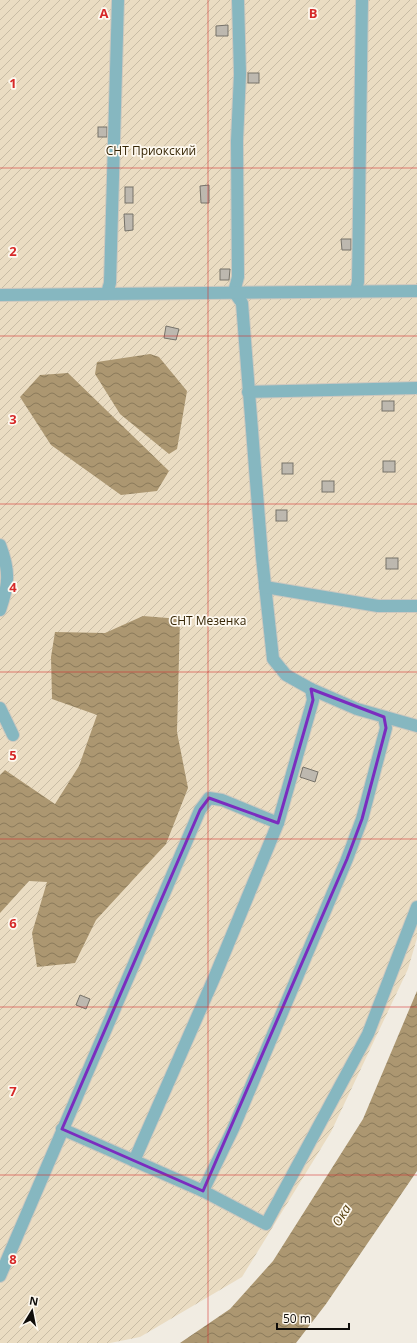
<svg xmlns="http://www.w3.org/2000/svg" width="417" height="1343" font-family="'Open Sans',sans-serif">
  <defs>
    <pattern id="garden-furrows" width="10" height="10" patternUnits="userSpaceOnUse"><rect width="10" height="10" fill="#eadcc2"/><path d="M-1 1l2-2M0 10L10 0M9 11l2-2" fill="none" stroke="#c8bca5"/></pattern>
    <pattern id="water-waves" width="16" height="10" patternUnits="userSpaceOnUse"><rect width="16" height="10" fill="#ac9771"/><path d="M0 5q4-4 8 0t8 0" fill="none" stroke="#8a7a5b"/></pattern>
  </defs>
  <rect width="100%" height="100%" fill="#f1ece2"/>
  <!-- garden -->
  <path fill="url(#garden-furrows)" d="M0 0H417V938L408 969 331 1132 242 1277 140 1337 110 1343H0Z"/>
  <!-- water -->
  <g fill="url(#water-waves)">
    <path d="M150 354 159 357 187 391 177 449 169 454 120 414 95 374 97 362Z"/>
    <path d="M68 373 169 471 157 491 121 495 51 445 20 397 40 375Z"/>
    <path d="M143 616 180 619 177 732 188 788 166 844 96 920 75 963 37 967 32 933 47 882 29 881 0 913V775L5 770 55 804 79 766 97 715 52 699 51 657 55 632 105 633Z"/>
    <path d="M417 991V1171L326 1304 296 1343H180L230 1309 273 1261 363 1119Z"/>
  </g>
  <!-- building -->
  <g fill="#bdb8af" stroke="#767269">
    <path d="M228 25V36H216V26Z"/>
    <rect x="248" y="73" width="11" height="10"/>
    <rect x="98" y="127" width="9" height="10"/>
    <path d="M209 185V203H201L200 186Z"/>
    <rect x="125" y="187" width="8" height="16"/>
    <path d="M124 214H133V230L125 231Z"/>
    <path d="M341 239H351V250H342Z"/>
    <path d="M220 269H230L229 280H220Z"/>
    <path d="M166 326 179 329 176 340 164 338Z"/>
    <rect x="382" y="401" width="12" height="10"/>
    <rect x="383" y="461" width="12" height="11"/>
    <rect x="282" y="463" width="11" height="11"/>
    <rect x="322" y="481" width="12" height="11"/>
    <rect x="276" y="510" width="11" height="11"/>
    <rect x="386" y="558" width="12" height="11"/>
    <path d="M303 767 318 772 315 782 300 777Z"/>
    <path d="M80 995 90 999 86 1009 76 1005Z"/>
  </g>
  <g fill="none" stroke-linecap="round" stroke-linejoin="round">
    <defs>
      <g id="minor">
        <path d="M238 0 240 74 237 141 238 277 234 292 242 303 262 557 273 659 286 675 311 689 357 709 417 726"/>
        <path d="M356 290 358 282 362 0"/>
        <path d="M107 293 110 283 118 0"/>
        <path d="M0 295 417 291"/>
        <path d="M248 392 417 388"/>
        <path d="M0 545C10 571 9 584 0 610"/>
        <path d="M265 587 378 606H417"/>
        <path d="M0 708 13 735"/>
        <path d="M62 1129 203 1191 266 1224 368 1034 417 907"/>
        <path d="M134 1161 215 976 278 823 313 700 311 689"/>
        <path d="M203 1191 233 1129 347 859 362 819 386 728 384 717"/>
        <path d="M0 1276 200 810 209 798 222 800 278 823"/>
      </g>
    </defs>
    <!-- minor casing -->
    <use href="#minor" stroke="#cdc8bf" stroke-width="14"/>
    <!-- minor -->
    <use href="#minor" stroke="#86b7c0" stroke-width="12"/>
  </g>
  <!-- marked area -->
  <path fill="none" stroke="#7b2cbf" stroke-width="3" stroke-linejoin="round" d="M311 689 384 717 386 728 362 819 347 859 203 1191 62 1129 200 810 209 798 278 823 313 700Z"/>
  <!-- grid -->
  <path fill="none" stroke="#d62828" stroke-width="1" stroke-opacity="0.55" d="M208 0V1343M0 168H417M0 336H417M0 504H417M0 672H417M0 839H417M0 1007H417M0 1175H417"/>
  <g text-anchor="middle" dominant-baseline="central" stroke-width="3.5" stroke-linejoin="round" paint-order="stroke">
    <!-- park labels -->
    <g font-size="12" fill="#362605" stroke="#fef9f0">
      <text x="151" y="150">СНТ Приокский</text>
      <text x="208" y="620">СНТ Мезенка</text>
    </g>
    <!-- water labels -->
    <g font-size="13" font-style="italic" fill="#533c0a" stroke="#fef9f0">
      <text transform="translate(341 1215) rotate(-58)">Ока</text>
    </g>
  </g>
  <g font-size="13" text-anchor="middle" font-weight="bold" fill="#d62828" stroke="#fef9f0" stroke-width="3.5" stroke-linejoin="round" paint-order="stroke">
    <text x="104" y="18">A</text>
    <text x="313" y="18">B</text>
    <text x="13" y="88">1</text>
    <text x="13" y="256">2</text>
    <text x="13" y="424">3</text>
    <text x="13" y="592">4</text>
    <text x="13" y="760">5</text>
    <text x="13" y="928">6</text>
    <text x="13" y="1096">7</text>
    <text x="13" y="1264">8</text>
  </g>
  <!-- north arrow -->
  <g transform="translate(32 1311) rotate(10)" stroke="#fef9f0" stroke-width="3" paint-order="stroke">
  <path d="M0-3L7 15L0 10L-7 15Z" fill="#0f0d0a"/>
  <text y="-6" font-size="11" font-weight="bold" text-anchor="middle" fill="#0f0d0a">N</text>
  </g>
  <!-- scale -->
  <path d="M277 1323v6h72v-6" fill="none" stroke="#0f0d0a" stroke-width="2"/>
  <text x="283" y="1323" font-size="12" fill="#0f0d0a" stroke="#fef9f0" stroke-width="3" paint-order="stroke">50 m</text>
</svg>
